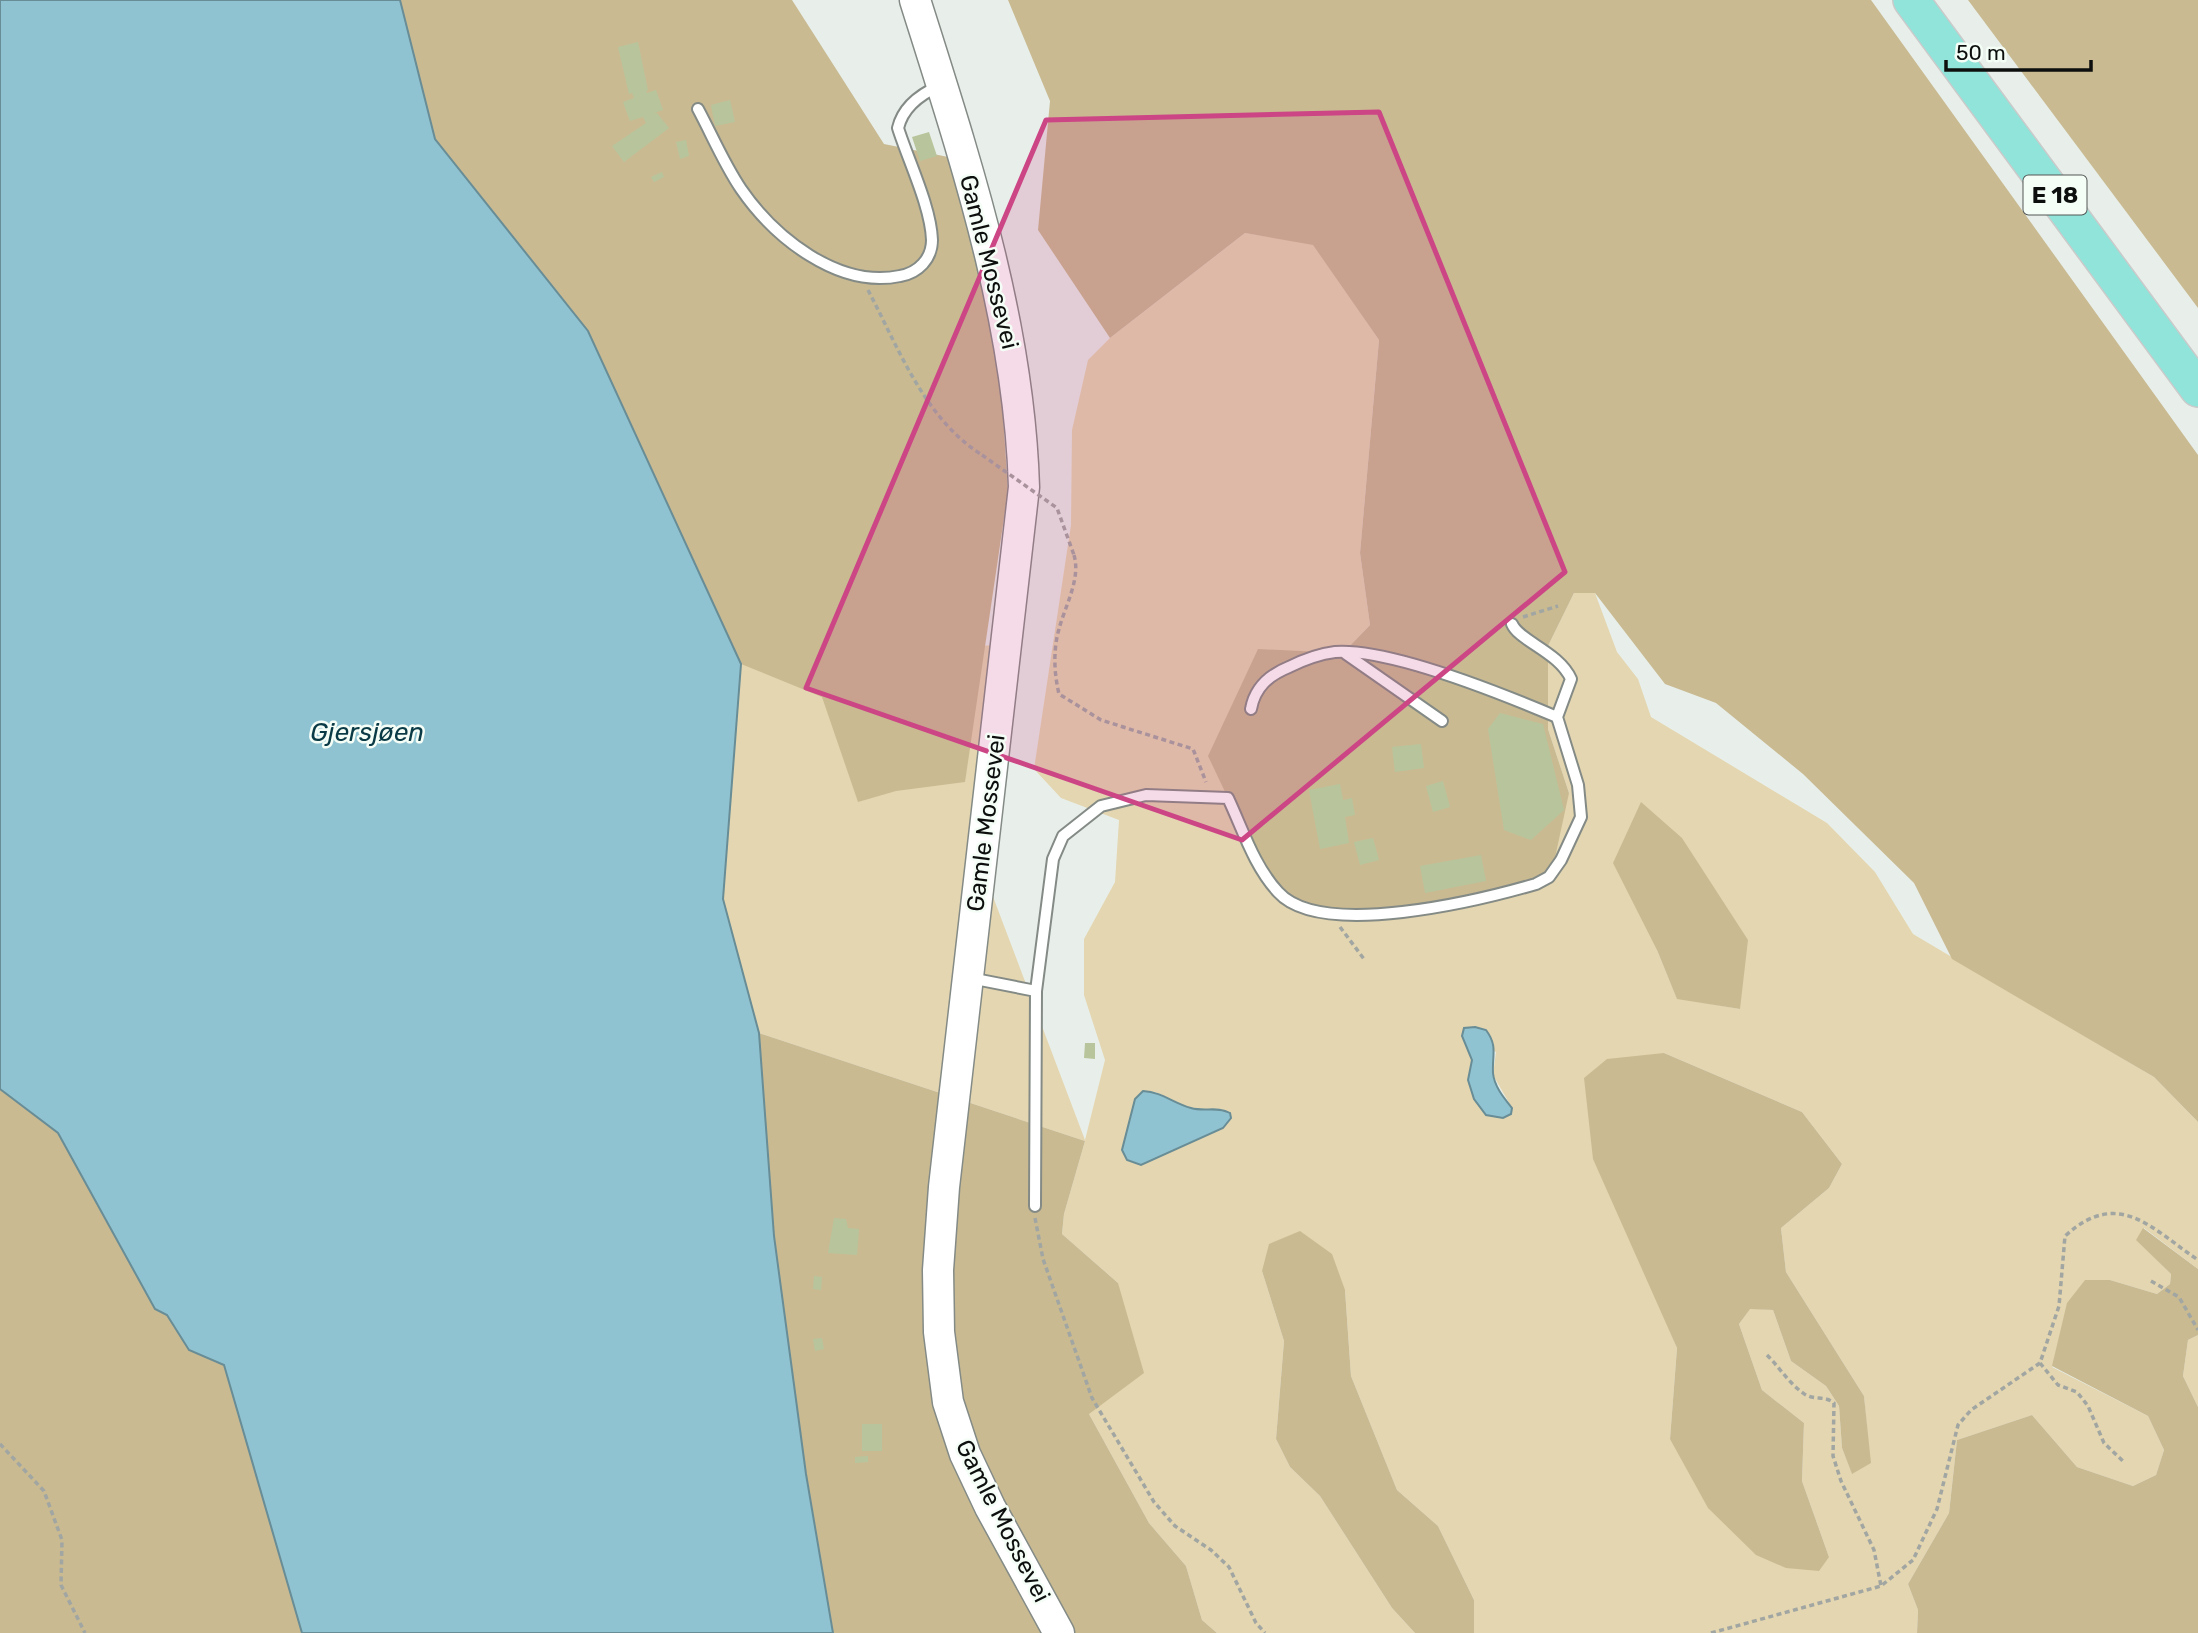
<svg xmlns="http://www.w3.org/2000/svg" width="2198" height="1633" font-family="Rubik,sans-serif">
  <rect width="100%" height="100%" fill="#e8efea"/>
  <!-- green -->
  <g fill="#e4d6b0" fill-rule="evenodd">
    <path d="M1245 233 1313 244 1379 340 1360 553 1370 625 1343 653 1264 874 1283 904 1393 919 1569 793 1548 729V646L1574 593H1595L1617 652 1638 679 1651 717 1827 823 1875 872 1913 934 2154 1077 2198 1122V1269L2144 1228 2137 1240 2171 1274 2170 1284 2157 1294 2110 1280 2052 1367 2148 1416 2164 1450 2156 1475 2133 1486 2077 1467 2032 1415 1957 1440 1949 1513 1908 1584 1918 1610 1917 1633H1474V1600L1438 1526 1397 1490 1351 1376 1345 1290 1262 1271 1284 1341 1276 1439 1290 1467 1320 1496 1392 1608 1415 1633H1217L1202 1620 1186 1566 1149 1523 1089 1414 1118 1283 1062 1234 1064 1214 1085 1141 759 1033 723 899 741 664 1007 644 981 865 1085 1140 1105 1060 1084 995V939L1115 882 1119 820 1061 798 1034 769 1071 525 1072 430 1088 360 1110 338ZM1657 950 1740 1009 1677 998ZM1462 1036 1496 1052 1493 1075 1512 1108 1468 1080 1472 1061ZM1664 1053 1802 1112 1842 1164 1829 1188 1781 1228 1786 1272 1864 1396 1870 1463 1852 1473 1842 1448 1839 1406 1826 1386 1791 1361 1773 1310 1750 1308 1739 1324 1762 1390 1804 1423 1802 1481 1829 1557 1670 1439 1677 1348 1656 1297ZM1155 1092 1192 1109 1127 1160 1122 1149 1135 1100Z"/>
    <path d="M2198 1335V1407L2183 1376 2188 1340Z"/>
  </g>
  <!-- forest -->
  <g fill="#c9ba92">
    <path d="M400 0H792L884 144 963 160 993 262 1008 491 965 782 896 791 858 802 822 697 741 664 588 331 435 139Z"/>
    <path d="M1008 0H1871L2198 455V1122L2154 1077 1952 959 1914 883 1803 774 1716 703 1665 684 1595 593H1574L1548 646V729L1569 793 1551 876 1393 919 1283 904 1264 874 1208 756 1258 649 1343 653 1370 625 1360 553 1379 340 1313 245 1245 233 1110 338 1038 230 1050 101Z"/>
    <path d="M1968 0H2198V308Z"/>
    <path d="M1641 802 1682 838 1748 940 1740 1009 1677 999 1657 950 1613 863Z"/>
    <path d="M759 1033 1085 1141 1064 1214 1062 1234 1118 1283 1144 1373 1089 1414 1149 1523 1186 1566 1202 1620 1217 1633H833L806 1474 774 1236Z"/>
    <path d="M1664 1053 1802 1112 1842 1164 1829 1188 1781 1228 1786 1272 1864 1396 1871 1463 1852 1474 1842 1448 1839 1406 1826 1386 1791 1361 1773 1310 1750 1309 1739 1324 1762 1390 1804 1423 1802 1481 1829 1557 1819 1571 1786 1568 1756 1555 1708 1508 1670 1439 1677 1348 1593 1159 1584 1078 1607 1059Z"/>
    <path d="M0 1089 58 1133 155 1309 167 1315 189 1350 224 1365 302 1633H0Z"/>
    <path d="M2143 1228 2198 1269V1335L2188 1340 2183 1376 2198 1407V1633H1917L1918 1610 1908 1584 1949 1513 1957 1440 2032 1415 2077 1467 2133 1486 2156 1475 2164 1450 2148 1416 2052 1366 2067 1303 2085 1280H2110L2157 1294 2170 1284 2171 1274 2136 1240Z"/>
    <path d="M1300 1231 1332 1254 1345 1290 1351 1376 1397 1490 1438 1526 1474 1600V1633H1415L1392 1608 1320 1496 1290 1467 1276 1439 1284 1341 1262 1271 1269 1244Z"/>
  </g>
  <!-- water -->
  <g fill="#90c3d1" stroke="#688d96" stroke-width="2">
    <path d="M0 0H400L435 139 588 331 741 664 723 899 759 1033 774 1236 806 1474 833 1633H302L224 1365 189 1350 167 1315 155 1309 58 1133 0 1089Z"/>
    <path d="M1475 1027 1486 1030C1498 1046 1492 1055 1493 1073 1494 1086 1504 1098 1512 1108L1511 1114 1503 1118 1486 1115 1474 1099 1468 1080 1472 1060 1462 1036 1464 1028Z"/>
    <path d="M1143 1091C1162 1092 1173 1103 1191 1108 1204 1112 1218 1106 1230 1113L1231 1118 1223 1128 1141 1165 1127 1160 1122 1150 1135 1099Z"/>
  </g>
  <!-- building -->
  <g fill="#b8c59c">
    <path d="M638 42 648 90 646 91 647 93 656 90 663 110 654 113H657L669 128 624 162 612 146 646 123 643 117 630 121 623 102 634 98 632 93 629 94 618 47Z"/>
    <path d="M730 100 735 122 715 126 711 105Z"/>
    <path d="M929 132 937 156 920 161 912 137Z"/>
    <path d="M686 140 689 156 680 159 676 142Z"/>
    <path d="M662 172 664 177 654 182 651 177Z"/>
    <path d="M1500 713 1543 724 1564 810 1531 840 1504 830 1488 729Z"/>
    <path d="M1421 744 1424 768 1395 772 1392 747Z"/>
    <path d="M1443 781 1450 807 1433 812 1426 786Z"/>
    <path d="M1340 784 1343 800 1352 798 1355 815 1345 817 1349 843 1320 849 1309 790Z"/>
    <path d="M1373 838 1379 860 1360 865 1354 842Z"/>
    <path d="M1481 855 1486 881 1425 893 1420 866Z"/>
    <path d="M1085 1043H1095V1059L1084 1058Z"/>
    <path d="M834 1218 846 1219 848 1228 859 1229 857 1255 828 1253Z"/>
    <path d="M814 1276 822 1277 821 1290 813 1289Z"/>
    <path d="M822 1338 824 1349 815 1351 813 1339Z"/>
    <rect x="862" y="1424" width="20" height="27"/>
    <path d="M868 1456V1462L855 1463V1457Z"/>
  </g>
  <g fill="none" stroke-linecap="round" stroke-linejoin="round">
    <defs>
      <g id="service">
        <path d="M698 109C712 135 724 164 741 189 774 237 838 289 900 276 918 273 932 259 932 240 931 207 908 160 898 128 903 107 921 94 939 86"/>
        <path d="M1346 654 1442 721"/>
        <path d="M1251 709C1255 687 1269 675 1289 667 1303 660 1319 654 1335 652 1389 648 1505 695 1557 717"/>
        <path d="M970 978 1036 991"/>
        <path d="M1035 1206 1036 991 1053 859 1063 836 1101 806 1146 795 1228 798C1243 830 1254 866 1278 892 1321 940 1481 900 1536 884L1549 877 1561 860 1581 817 1578 785 1557 717 1571 679C1559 652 1519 641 1512 624"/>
      </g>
      <path id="secondary" d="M915 0C965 159 1019 319 1024 487L944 1187 938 1270 939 1332 948 1402 965 1454 990 1507 1059 1633"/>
      <path id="trunk" d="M1911 0 2198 389"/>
    </defs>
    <!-- service casing -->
    <use href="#service" stroke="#848b86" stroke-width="14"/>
    <!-- secondary casing -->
    <use href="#secondary" stroke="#848b86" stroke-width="33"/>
    <!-- trunk casing -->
    <use href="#trunk" stroke="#cacaca" stroke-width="38"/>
    <!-- path -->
    <g stroke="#a1a6a2" stroke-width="3.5" stroke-dasharray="5 3.5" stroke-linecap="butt">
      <path d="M868 290C899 349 924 418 982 455"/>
      <path d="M1074 555C1081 579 1065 606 1059 629 1053 650 1054 673 1059 694L1101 720 1193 749 1206 782"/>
      <path d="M1523 617 1558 606"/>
      <path d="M1340 927 1364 959"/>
      <path d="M1035 1218 1043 1259 1092 1398 1154 1502 1175 1526 1211 1550 1229 1567 1256 1623 1265 1633"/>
      <path d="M2151 1281 2179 1297 2198 1330"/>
      <path d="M1767 1355C1779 1367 1789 1383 1803 1393 1813 1401 1825 1395 1834 1403L1833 1456 1841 1481 1874 1550 1881 1586"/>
      <path d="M2040 1363 2058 1385 2077 1392 2088 1406 2104 1443 2125 1463"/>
      <path d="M0 1444 44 1491 62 1540 61 1585 85 1633"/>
      <path d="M1711 1633 1881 1586 1913 1560 1937 1509 1958 1425 1971 1410 2040 1363 2059 1306 2065 1236C2119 1187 2152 1229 2198 1260"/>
    </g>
    <!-- service -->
    <use href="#service" stroke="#fff" stroke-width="10"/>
    <!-- secondary -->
    <use href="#secondary" stroke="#fff" stroke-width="30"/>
    <!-- trunk -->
    <use href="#trunk" stroke="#90e4da" stroke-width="35"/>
    <!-- path-bridge -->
    <path stroke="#a1a6a2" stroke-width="3.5" stroke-dasharray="5 3.5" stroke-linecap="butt" d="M982 455 1057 508 1074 555"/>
  </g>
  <!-- marked area -->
  <path fill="#cc4585" fill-opacity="0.2" stroke="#cc4585" stroke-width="5" stroke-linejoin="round" d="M1379 112 1565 572 1242 840 806 688 1046 120Z"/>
  <g text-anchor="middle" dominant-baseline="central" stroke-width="5" stroke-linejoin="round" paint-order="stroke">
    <!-- shield labels -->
    <rect fill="#f5fdf7" stroke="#525653" stroke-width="2" x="2023.5" y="175.5" width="63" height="39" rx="5"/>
    <g font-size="23" font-weight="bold" fill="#0c0f0d">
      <text x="2055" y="195">E 18</text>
    </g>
    <!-- street labels -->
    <g font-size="24" fill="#0c0f0d" stroke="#f5fdf7">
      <text transform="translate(989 262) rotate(76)">Gamle Mossevei</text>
      <text transform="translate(986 823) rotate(-83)">Gamle Mossevei</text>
      <text transform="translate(1003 1521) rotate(63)">Gamle Mossevei</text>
    </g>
    <!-- water labels -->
    <g font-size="26" font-style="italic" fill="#0a3a45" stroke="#f5fdf7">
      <text x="367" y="732">Gjersjøen</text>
    </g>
  </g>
  <!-- scale -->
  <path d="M1946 60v10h145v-10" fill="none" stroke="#0c0f0d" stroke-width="3.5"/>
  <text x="1956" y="60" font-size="21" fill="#0c0f0d" stroke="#f5fdf7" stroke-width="5" paint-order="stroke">50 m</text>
</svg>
